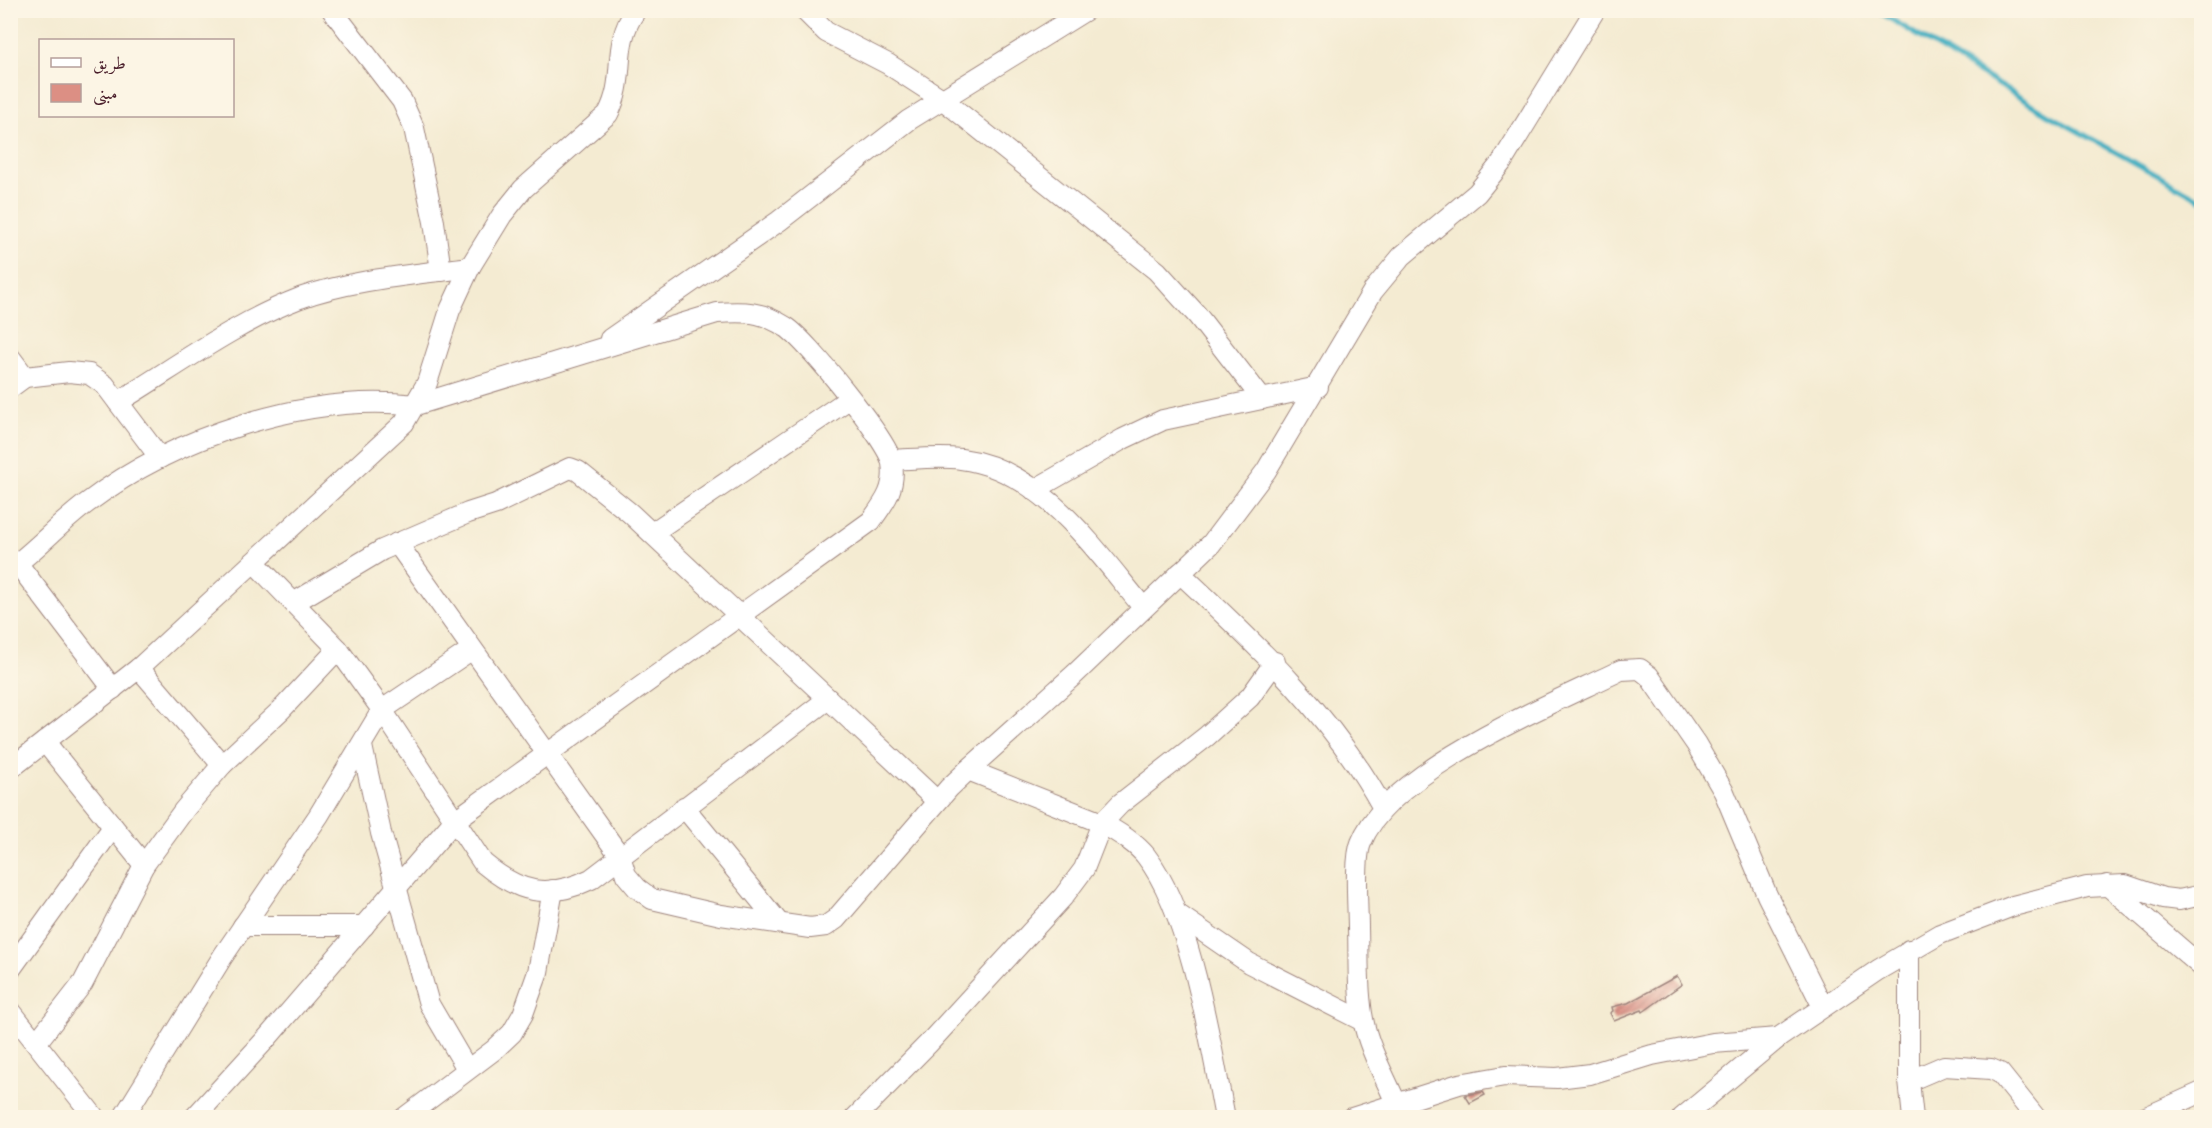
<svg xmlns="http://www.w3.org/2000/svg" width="2212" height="1128" font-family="'Gentium Book Plus',Amiri,serif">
  <defs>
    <pattern id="building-hatch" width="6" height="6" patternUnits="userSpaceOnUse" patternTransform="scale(1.5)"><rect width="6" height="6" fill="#dc8f84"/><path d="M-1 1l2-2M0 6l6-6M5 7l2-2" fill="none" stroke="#b4746c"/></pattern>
  </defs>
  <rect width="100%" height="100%" fill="#fcf5e5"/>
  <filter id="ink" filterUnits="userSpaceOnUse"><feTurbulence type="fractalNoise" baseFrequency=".0167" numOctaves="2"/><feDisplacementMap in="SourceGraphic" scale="12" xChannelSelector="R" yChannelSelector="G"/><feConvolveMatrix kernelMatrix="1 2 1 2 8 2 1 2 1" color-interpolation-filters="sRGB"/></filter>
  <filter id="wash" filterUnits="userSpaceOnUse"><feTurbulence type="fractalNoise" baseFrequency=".008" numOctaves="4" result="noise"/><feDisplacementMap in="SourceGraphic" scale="24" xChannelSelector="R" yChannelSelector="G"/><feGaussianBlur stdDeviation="1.35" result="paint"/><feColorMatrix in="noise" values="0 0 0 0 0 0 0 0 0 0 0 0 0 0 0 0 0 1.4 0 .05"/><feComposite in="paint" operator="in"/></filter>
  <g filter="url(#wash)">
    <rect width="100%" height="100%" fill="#f4ebd2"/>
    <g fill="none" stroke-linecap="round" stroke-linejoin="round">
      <!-- stream -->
      <path stroke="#43afc1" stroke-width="5" d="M1876 10 2047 114 2202 200"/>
    </g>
    <g id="blocks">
      <!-- building -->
      <g fill="url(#building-hatch)">
        <path d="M1677 976 1682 984 1643 1012 1642 1010 1614 1021 1610 1013 1613 1011 1612 1007 1628 1003Z"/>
        <path d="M1483 1092 1485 1095 1470 1103 1465 1095Z"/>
      </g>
    </g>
  </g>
  <g filter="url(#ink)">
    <use href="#blocks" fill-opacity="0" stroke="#9f857e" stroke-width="1.5"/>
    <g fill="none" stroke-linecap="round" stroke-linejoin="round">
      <defs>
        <g id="street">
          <path d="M332 10 402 101 414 128 434 222 441 271"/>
          <path d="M804 10 826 32 888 64 942 99 1157 271 1197 315 1262 399"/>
          <path d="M610 339 779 221 909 120 1086 10"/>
          <path d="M10 357 25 377"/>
          <path d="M10 388 25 377 69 372 89 374 105 385 160 458"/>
          <path d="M118 402C177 366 235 323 300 298 354 279 414 275 470 267"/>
          <path d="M892 460C915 459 939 456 961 459 1042 469 1095 550 1143 607"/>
          <path d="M1034 490 1123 439 1163 420 1318 387"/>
          <path d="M652 533 849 399"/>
          <path d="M397 543 620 856 626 875 637 888 652 899 721 915 810 928 826 926 836 919 949 788 968 770 1102 823C1118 833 1135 842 1146 856 1191 914 1211 1045 1225 1118"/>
          <path d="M254 562 338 649 382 710 483 863C519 893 547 900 591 879L828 699"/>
          <path d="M17 563 113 689"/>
          <path d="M10 569C37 549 60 523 87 503 174 437 307 392 416 405L717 313C745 311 761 311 786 327 806 339 889 442 892 463 896 488 885 502 871 521L454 821 267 1038 194 1118"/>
          <path d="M1180 573C1256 644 1333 716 1383 808"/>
          <path d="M295 602 382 550 468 513 496 504 570 468 578 471 630 513 937 801"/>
          <path d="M139 668 222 765"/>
          <path d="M45 742 144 865"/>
          <path d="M362 746 381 833 429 1004 467 1069"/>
          <path d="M10 769 139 668 404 423 427 383 450 310 470 267 502 215 523 189 608 114C628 76 610 47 636 10"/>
          <path d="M968 770 1075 674 1211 544 1266 471 1373 291 1402 256 1477 193 1502 162 1595 10"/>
          <path d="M684 807 779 923"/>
          <path d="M2107 885 2202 967"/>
          <path d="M1176 913 1249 963 1363 1021"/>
          <path d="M243 926H364"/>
          <path d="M1909 950V1081L1913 1118"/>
          <path d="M10 970 113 827"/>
          <path d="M10 1010 95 1118"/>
          <path d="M37 1042 83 983 144 865 184 810 222 765 281 710 338 649"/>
          <path d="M1909 1081 1944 1066 1991 1069 2000 1073 2036 1118"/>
          <path d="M1396 1103C1385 1077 1368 1047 1363 1019 1357 989 1359 958 1358 928 1358 908 1354 860 1361 843 1389 770 1552 704 1621 670L1640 669 1649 676 1696 744 1724 792 1767 895 1823 1007"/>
          <path d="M123 1118 223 956 319 815 382 710 471 650"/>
          <path d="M404 1118 494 1050 512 1033 523 1014 538 972 553 890"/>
          <path d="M855 1118 928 1044 1063 897 1084 869 1102 823 1120 804 1207 736 1250 697 1275 662"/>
          <path d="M1352 1118 1459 1084 1505 1076 1557 1078 1590 1074 1652 1055 1713 1043 1778 1038"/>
          <path d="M1682 1118 1778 1038 1878 970 1940 934 2013 906 2087 887 2125 885 2163 898 2179 900 2202 895"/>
          <path d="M2144 1118 2202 1092"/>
        </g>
      </defs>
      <!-- street casing -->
      <use href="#street" stroke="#9f857e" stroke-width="22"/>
      <!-- street -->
      <use href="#street" stroke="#fff" stroke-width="20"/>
    </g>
  </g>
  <!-- margin -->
  <rect width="2212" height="1128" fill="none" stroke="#fcf5e5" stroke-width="36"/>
  <!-- legend -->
  <rect x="39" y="39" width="195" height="78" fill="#fcf5e5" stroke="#b59f9b" stroke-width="1.5"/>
  <rect x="51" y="58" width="30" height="9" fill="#ffffff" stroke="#b59f9b" stroke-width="1.5"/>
  <text x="93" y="69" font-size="18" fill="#4a1f2b">طريق</text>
  <rect x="51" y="84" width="30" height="18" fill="#dc8f84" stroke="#b59f9b" stroke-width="1.5"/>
  <text x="93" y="99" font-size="18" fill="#4a1f2b">مبنى</text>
</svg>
